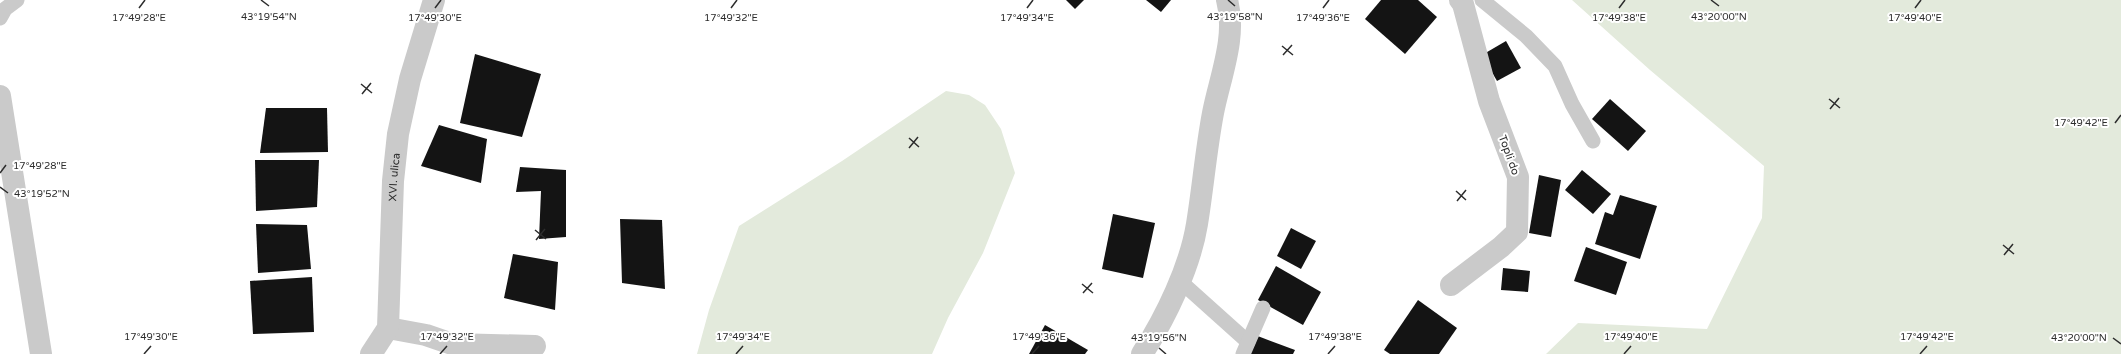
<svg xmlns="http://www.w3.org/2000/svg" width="2121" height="354" font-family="'Varela Round',sans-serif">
  <rect width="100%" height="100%" fill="#fff"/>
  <!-- green -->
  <g fill="#e3eadc">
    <path d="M1572 0H2121V354H1546L1578 323 1707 329 1762 218 1764 166 1650 70Z"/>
    <path d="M946 91 969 95 985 105 1001 129 1015 173 983 253 948 318 932 354H697L709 310 739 226 842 161Z"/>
  </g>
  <!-- building -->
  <g fill="#141414">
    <path d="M1066 0H1084L1075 9Z"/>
    <path d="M1146 0H1171L1161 12Z"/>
    <path d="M1381 0H1418L1437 17 1405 54 1365 19Z"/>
    <path d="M1506 41 1521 68 1497 81 1482 55Z"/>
    <path d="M475 54 541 74 522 137 460 123Z"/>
    <path d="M1610 99 1646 131 1628 151 1592 119Z"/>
    <path d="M266 108H327L328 152 260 153Z"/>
    <path d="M439 125 487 139 481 183 421 166Z"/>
    <path d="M255 160H319L317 207 256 211Z"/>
    <path d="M520 167 566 170V237L539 239 541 191 516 192Z"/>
    <path d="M1582 170 1611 194 1593 214 1565 190Z"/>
    <path d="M1539 175 1561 180 1551 237 1529 233Z"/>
    <path d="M1620 195 1657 206 1640 259 1595 244 1605 212 1613 215Z"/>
    <path d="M1113 214 1155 223 1143 278 1102 269Z"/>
    <path d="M620 219 662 220 665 289 622 283Z"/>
    <path d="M256 224 307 225 311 269 258 273Z"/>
    <path d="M1291 228 1316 241 1301 269 1277 256Z"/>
    <path d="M1586 247 1627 262 1616 295 1574 281Z"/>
    <path d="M513 254 558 262 555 310 504 298Z"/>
    <path d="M1276 266 1321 292 1303 325 1258 300Z"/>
    <path d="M1503 268 1530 271 1528 292 1501 290Z"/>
    <path d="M312 277 314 332 253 334 250 281Z"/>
    <path d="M1418 300 1457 328 1439 354H1390L1384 350Z"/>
    <path d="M1045 325 1088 350 1085 354H1029Z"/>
    <path d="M1255 335 1295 350 1293 354H1248Z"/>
  </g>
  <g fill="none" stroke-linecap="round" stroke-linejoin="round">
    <!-- service -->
    <g stroke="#cacaca" stroke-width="15">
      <path d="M1482 0 1526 36 1555 66 1572 104 1593 141"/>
      <path d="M0 18 5 9 17 0"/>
      <path d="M1180 281 1248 342"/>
      <path d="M1243 354 1263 308"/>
    </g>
    <!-- minor -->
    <g stroke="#cacaca" stroke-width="22">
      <path d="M0 96 41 354"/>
      <path d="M1451 285 1501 247 1517 232 1518 177 1489 101 1463 4 1460 0"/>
      <path d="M388 328 426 335 452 344 535 346"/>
      <path id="s1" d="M371 354 388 328 393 181 398 134 410 79 434 0"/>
      <path d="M1142 354C1166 317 1190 267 1197 224 1203 187 1206 150 1213 113 1220 77 1237 37 1227 0"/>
    </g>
  </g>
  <!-- ticks -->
  <path fill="none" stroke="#2d2d2d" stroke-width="1.5" d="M261 0 269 6M1228 0 1235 6M1711 0 1719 6M139 8 145 0M435 8 441 0M731 8 737 0M1027 8 1033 0M1323 8 1329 0M1619 8 1625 0M1915 8 1921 0M1282 46 1293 55M1283 55 1292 45M361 84 372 93M362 94 371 83M1829 99 1840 108M1830 109 1839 98M2115 123 2121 115M909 138 919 147M909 148 918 137M0 173 6 165M0 187 8 193M1456 191 1466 200M1457 201 1466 190M535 230 546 239M536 240 545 229M2003 245 2014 254M2004 255 2013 244M1082 284 1093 293M1083 293 1092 283M2113 338 2121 344M1159 348 1166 354M144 354 151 346M440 354 447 346M736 354 743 346M1032 354 1039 346M1328 354 1335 346M1624 354 1631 346M1920 354 1927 346"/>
  <g text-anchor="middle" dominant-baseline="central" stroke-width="4" stroke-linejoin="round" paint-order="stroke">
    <!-- street labels -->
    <g font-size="11" fill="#2d2d2d" stroke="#fff">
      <text transform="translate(1509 155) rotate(70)">Topli do</text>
      <text stroke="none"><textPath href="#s1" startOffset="182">XVI. ulica</textPath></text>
    </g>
  </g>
  <g font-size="10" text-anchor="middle" fill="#2d2d2d" stroke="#fff" stroke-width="4" stroke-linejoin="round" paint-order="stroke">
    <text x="1719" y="20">43°20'00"N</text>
    <text x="269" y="20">43°19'54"N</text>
    <text x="1235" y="20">43°19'58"N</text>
    <text x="139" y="21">17°49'28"E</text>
    <text x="435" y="21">17°49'30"E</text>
    <text x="731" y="21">17°49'32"E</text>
    <text x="1027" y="21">17°49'34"E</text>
    <text x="1323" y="21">17°49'36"E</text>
    <text x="1619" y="21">17°49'38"E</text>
    <text x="1915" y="21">17°49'40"E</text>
    <text x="2081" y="126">17°49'42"E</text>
    <text x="40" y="169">17°49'28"E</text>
    <text x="42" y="197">43°19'52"N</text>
    <text x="151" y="340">17°49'30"E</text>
    <text x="447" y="340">17°49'32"E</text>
    <text x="743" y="340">17°49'34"E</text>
    <text x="1039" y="340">17°49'36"E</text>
    <text x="1335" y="340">17°49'38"E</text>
    <text x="1631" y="340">17°49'40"E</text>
    <text x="1927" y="340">17°49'42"E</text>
    <text x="1159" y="341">43°19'56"N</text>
    <text x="2079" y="341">43°20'00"N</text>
  </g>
</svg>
